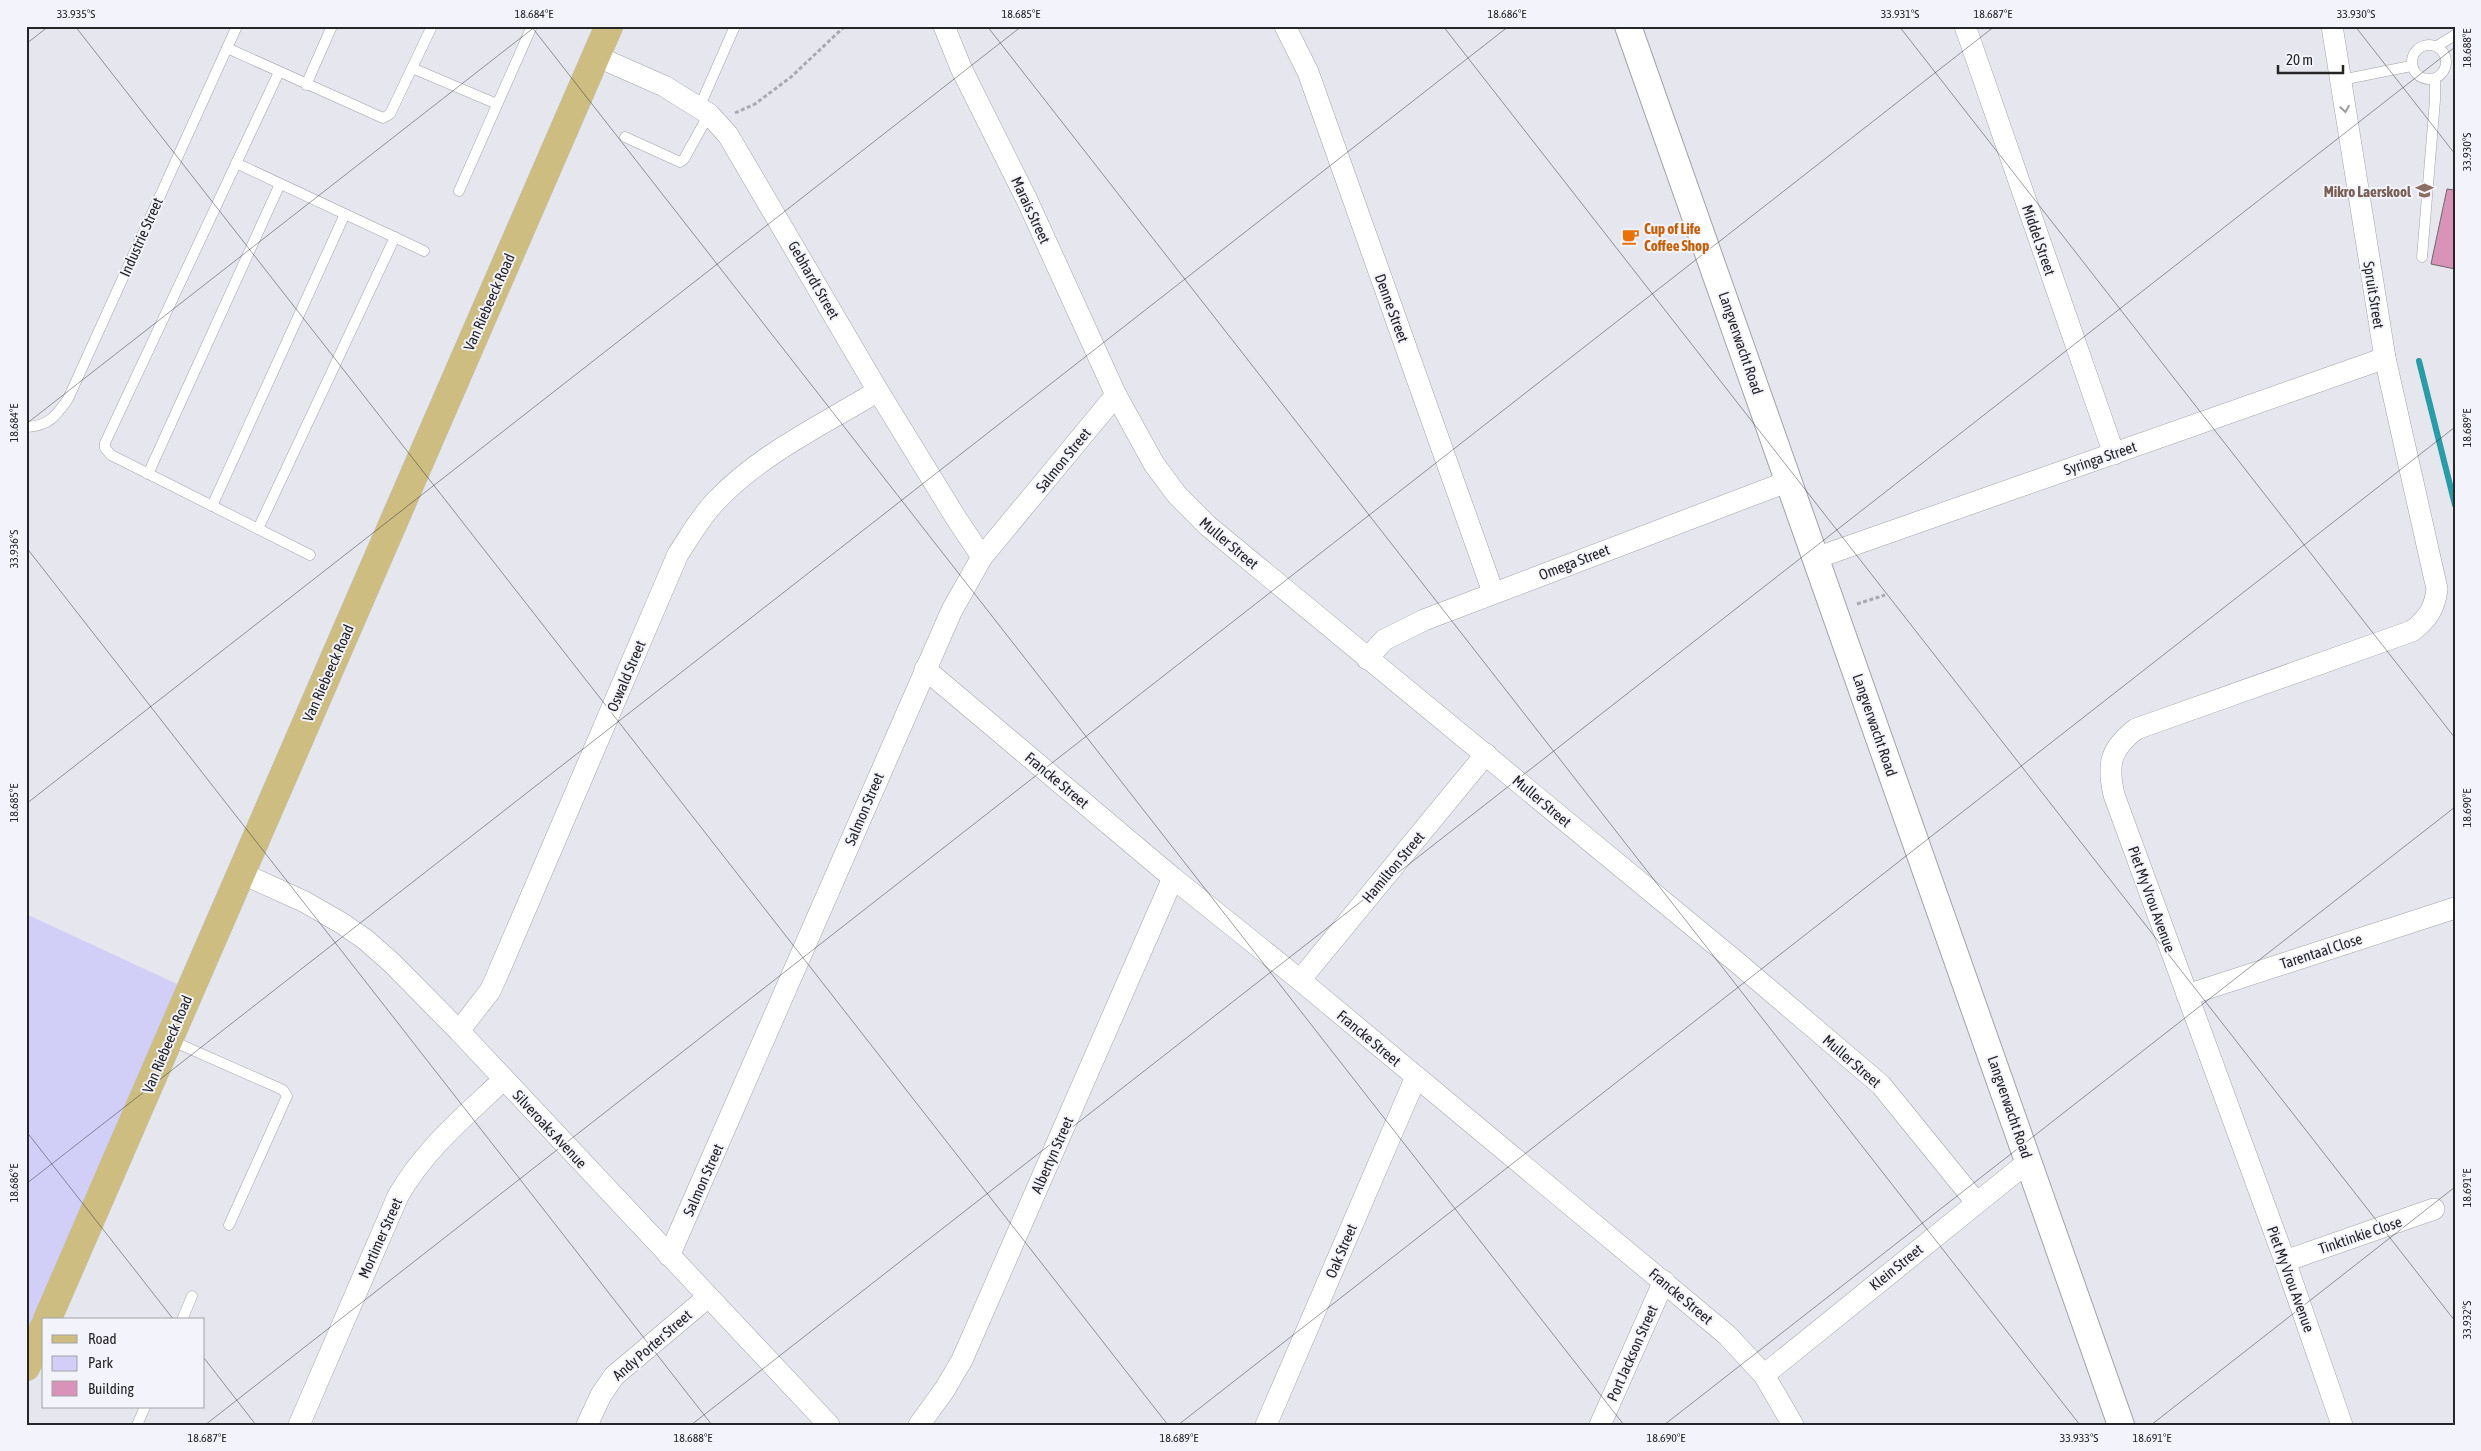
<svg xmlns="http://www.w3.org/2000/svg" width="2481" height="1451" font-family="'Asap Condensed',sans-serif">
  <rect width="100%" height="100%" fill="#e6e6ee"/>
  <!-- green -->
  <path fill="#d1cff7" d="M26 914 190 990 26 1367Z"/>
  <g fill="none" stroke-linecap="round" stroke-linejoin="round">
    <!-- stream -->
    <path stroke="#2a9ca7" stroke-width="6" d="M2419 361 2455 505"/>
  </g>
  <!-- building -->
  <path fill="#d992b8" stroke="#6e666a" d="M2447 189 2455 190V269L2431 264Z"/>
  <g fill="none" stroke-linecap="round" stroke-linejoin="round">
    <defs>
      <g id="service">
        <circle cx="2429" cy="62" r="17"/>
        <path d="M2437 46 2455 35"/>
        <path d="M227 48 383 118 390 114 432 26"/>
        <path d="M412 68 497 104"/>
        <path d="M279 72 105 443V448L111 455 310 555"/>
        <path d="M2341 80 2411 66"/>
        <path d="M306 85 332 26"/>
        <path d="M699 108 735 26"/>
        <path d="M625 137 680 162 684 159 709 114"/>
        <path d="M236 163 424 251"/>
        <path d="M459 191 532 26"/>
        <path d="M2422 257 2435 100V79"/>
        <path d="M26 427C49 426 56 416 68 399L237 26"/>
        <path d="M148 474 280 184"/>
        <path d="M212 506 345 214"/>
        <path d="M258 529 395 237"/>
        <path d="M170 1040 272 1085 283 1090 287 1096 229 1225"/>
        <path d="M182 1320 192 1296"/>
        <path d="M137 1425 145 1407"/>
      </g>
      <g id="minor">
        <path d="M944 26 961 68 1027 200 1116 395 1154 464 1177 495 1208 526 1739 964 1881 1085 1976 1202"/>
        <path d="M1285 26 1308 72 1493 592"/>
        <path d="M1965 26 2114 454"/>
        <path d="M2332 26 2385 358 2437 589C2435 608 2427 620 2412 631L2136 729C2110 749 2107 764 2114 795L2285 1261 2342 1425"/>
        <path d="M596 56 664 86 709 114 728 135 878 391 956 518 982 557"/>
        <path d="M1816 558 2385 358"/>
        <path d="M1367 659 1384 640 1424 620 1789 481"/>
        <path d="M925 669 1173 878 1300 980 1727 1335 1764 1375 1793 1425"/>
        <path d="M241 873 305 902 343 924 366 940 392 963 459 1031 829 1425"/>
        <path d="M1300 980 1486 754"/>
        <path d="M2187 995 2455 908"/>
        <path d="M459 1031 490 991 496 978 678 554C690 536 701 516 716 501 760 454 824 424 878 391"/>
        <path d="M669 1256 952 610 982 557 1116 395"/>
        <path d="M2285 1261 2434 1209"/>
        <path d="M1764 1375 2029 1161"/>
        <path d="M299 1425 398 1196C424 1150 465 1116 503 1080"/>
        <path d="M587 1425 601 1395 614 1376 708 1297"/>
        <path d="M919 1425 945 1389 962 1360 1173 878"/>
        <path d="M1266 1425 1416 1077"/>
        <path d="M1600 1425 1664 1281"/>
      </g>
      <path id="tertiary" d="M1628 26 2121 1425"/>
      <g id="primary">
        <path d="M47 1320 609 26"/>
        <path d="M26 1367 44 1327"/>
      </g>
    </defs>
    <!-- service casing -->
    <use href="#service" stroke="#a2a2aa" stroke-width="11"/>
    <!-- minor casing -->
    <use href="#minor" stroke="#a2a2aa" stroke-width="22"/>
    <!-- tertiary casing -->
    <use href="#tertiary" stroke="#a2a2aa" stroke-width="28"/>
    <!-- primary casing -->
    <use href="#primary" stroke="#c6c6c7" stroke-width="29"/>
    <!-- path -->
    <g stroke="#a9a9af" stroke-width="3" stroke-dasharray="4 2.5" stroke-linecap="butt">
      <path d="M735 113 755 104 791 77 845 26"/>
      <path d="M1857 604 1885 595"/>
    </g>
    <!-- service -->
    <use href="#service" stroke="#fff" stroke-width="10"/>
    <!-- minor -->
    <use href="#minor" stroke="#fff" stroke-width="21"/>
    <!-- tertiary -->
    <use href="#tertiary" stroke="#fff" stroke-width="26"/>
    <!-- primary -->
    <use href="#primary" stroke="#cdbd81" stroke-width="28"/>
  </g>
  <!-- one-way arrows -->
  <defs><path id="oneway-chevron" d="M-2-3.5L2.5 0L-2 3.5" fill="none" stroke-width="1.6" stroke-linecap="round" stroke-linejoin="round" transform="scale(1.25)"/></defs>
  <use stroke="#9d9d9e" href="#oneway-chevron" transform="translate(2345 109) rotate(81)"/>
  <!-- ticks -->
  <path fill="none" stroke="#252528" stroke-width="1" stroke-opacity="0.45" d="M75 26 1168 1425M531 26 1624 1425M987 26 2080 1425M1443 26 2455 1321M1899 26 2455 738M2355 26 2455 154M26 44 49 26M26 424 536 26M26 547 712 1425M26 804 1022 26M26 1131 174 1320M26 1184 1509 26M204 1358 256 1425M205 1425 1995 26M691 1425 2455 47M1178 1425 2455 427M1664 1425 2455 807M2151 1425 2455 1187"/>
  <!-- icons -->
  <defs>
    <symbol id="school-bare" viewBox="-9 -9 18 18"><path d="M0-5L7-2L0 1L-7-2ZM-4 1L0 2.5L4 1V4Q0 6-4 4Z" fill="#8d6e63" stroke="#f3f3fb" stroke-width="2.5" paint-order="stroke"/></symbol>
    <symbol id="cafe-bare" viewBox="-9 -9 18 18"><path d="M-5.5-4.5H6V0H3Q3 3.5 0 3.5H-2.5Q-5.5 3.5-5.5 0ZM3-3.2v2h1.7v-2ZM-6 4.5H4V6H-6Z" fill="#e8710a" stroke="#f3f3fb" stroke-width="2.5" paint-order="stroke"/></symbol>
  </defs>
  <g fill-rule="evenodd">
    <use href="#school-bare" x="2412" y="178" width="25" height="25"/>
    <use href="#cafe-bare" x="1618" y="224" width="25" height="25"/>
  </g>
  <g text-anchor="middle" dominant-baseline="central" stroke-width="4" stroke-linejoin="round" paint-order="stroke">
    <!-- education labels -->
    <g font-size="15" font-weight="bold" fill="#785e54" stroke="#f3f3fb" text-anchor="end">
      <text x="2411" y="191">Mikro Laerskool</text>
    </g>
    <!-- street labels -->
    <g font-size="15" fill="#252528" stroke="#f3f3fb">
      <text transform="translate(1031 210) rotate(65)">Marais Street</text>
      <text transform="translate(141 237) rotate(-66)">Industrie Street</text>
      <text transform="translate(2039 240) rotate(71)">Middel Street</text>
      <text transform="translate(814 280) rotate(60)">Gebhardt Street</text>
      <text transform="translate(2374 295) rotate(81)">Spruit Street</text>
      <text transform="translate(489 302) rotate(-66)">Van Riebeeck Road</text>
      <text transform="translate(1392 308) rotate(70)">Denne Street</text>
      <text transform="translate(1741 343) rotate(71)">Langverwacht Road</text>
      <text transform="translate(2100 458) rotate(-19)">Syringa Street</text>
      <text transform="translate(1063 460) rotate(-51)">Salmon Street</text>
      <text transform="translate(1229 543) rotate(40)">Muller Street</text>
      <text transform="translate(1574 562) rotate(-21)">Omega Street</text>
      <text transform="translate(328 673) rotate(-66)">Van Riebeeck Road</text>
      <text transform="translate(626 676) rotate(-67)">Oswald Street</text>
      <text transform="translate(1875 725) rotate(71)">Langverwacht Road</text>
      <text transform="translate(1057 780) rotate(40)">Francke Street</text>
      <text transform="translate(1542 801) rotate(40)">Muller Street</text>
      <text transform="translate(864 809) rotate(-67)">Salmon Street</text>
      <text transform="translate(1393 867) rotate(-50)">Hamilton Street</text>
      <text transform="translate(2152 899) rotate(70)">Piet My Vrou Avenue</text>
      <text transform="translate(2321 951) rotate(-18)">Tarentaal Close</text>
      <text transform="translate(1369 1038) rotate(40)">Francke Street</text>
      <text transform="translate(167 1044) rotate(-67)">Van Riebeeck Road</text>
      <text transform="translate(1852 1061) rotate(41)">Muller Street</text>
      <text transform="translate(2010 1107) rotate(71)">Langverwacht Road</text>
      <text transform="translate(550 1129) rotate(47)">Silveroaks Avenue</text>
      <text transform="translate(1052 1155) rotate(-66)">Albertyn Street</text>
      <text transform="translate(703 1180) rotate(-66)">Salmon Street</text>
      <text transform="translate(2360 1235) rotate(-19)">Tinktinkie Close</text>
      <text transform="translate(380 1238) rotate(-66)">Mortimer Street</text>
      <text transform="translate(1341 1251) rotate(-67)">Oak Street</text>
      <text transform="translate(1896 1267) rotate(-39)">Klein Street</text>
      <text transform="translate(2291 1279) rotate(70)">Piet My Vrou Avenue</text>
      <text transform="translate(1681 1296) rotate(40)">Francke Street</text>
      <text transform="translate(652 1345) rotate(-41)">Andy Porter Street</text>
      <text transform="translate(1632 1353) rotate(-66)">Port Jackson Street</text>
    </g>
    <!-- food labels -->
    <g font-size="15" font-weight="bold" fill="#c56008" stroke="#f3f3fb" text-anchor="start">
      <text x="1644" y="228">Cup of Life<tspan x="1644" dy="17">Coffee Shop</tspan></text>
    </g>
  </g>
  <!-- border -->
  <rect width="2481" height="1451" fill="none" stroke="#f3f3fb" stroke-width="55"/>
  <!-- legend -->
  <rect x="42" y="1318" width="162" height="90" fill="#f3f3fb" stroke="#a1a1a7"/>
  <rect x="52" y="1335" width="25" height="8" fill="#cdbd81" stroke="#a1a1a7"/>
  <text x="88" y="1344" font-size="15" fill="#252528">Road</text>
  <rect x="52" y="1356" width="25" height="15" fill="#d1cff7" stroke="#a1a1a7"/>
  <text x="88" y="1368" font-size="15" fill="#252528">Park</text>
  <rect x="52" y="1381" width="25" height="15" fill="#d992b8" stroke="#a1a1a7"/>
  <text x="88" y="1394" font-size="15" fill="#252528">Building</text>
  <!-- scale -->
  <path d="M2278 65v8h65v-8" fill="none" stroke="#252528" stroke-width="2.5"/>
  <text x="2286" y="65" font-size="15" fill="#252528" stroke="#f3f3fb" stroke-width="4" paint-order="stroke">20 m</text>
  <rect x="28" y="28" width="2426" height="1396" fill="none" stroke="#252528" stroke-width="2"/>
  <g font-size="12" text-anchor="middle" fill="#252528">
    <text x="76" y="18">33.935°S</text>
    <text x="534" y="18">18.684°E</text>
    <text x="1021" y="18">18.685°E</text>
    <text x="1507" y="18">18.686°E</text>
    <text x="1900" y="18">33.931°S</text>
    <text x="1993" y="18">18.687°E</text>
    <text x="2356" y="18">33.930°S</text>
    <text transform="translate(2467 48) rotate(-90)" y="4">18.688°E</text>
    <text transform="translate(2467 152) rotate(-90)" y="4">33.930°S</text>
    <text transform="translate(14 423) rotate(-90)" y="4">18.684°E</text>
    <text transform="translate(2467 428) rotate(-90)" y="4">18.689°E</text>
    <text transform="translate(14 549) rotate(-90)" y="4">33.936°S</text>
    <text transform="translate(14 803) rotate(-90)" y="4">18.685°E</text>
    <text transform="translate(2467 808) rotate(-90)" y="4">18.690°E</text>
    <text transform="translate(14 1183) rotate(-90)" y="4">18.686°E</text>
    <text transform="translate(2467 1188) rotate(-90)" y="4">18.691°E</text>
    <text transform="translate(2467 1320) rotate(-90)" y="4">33.932°S</text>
    <text x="207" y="1442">18.687°E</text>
    <text x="693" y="1442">18.688°E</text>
    <text x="1179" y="1442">18.689°E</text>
    <text x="1666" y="1442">18.690°E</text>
    <text x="2079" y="1442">33.933°S</text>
    <text x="2152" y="1442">18.691°E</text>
  </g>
</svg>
